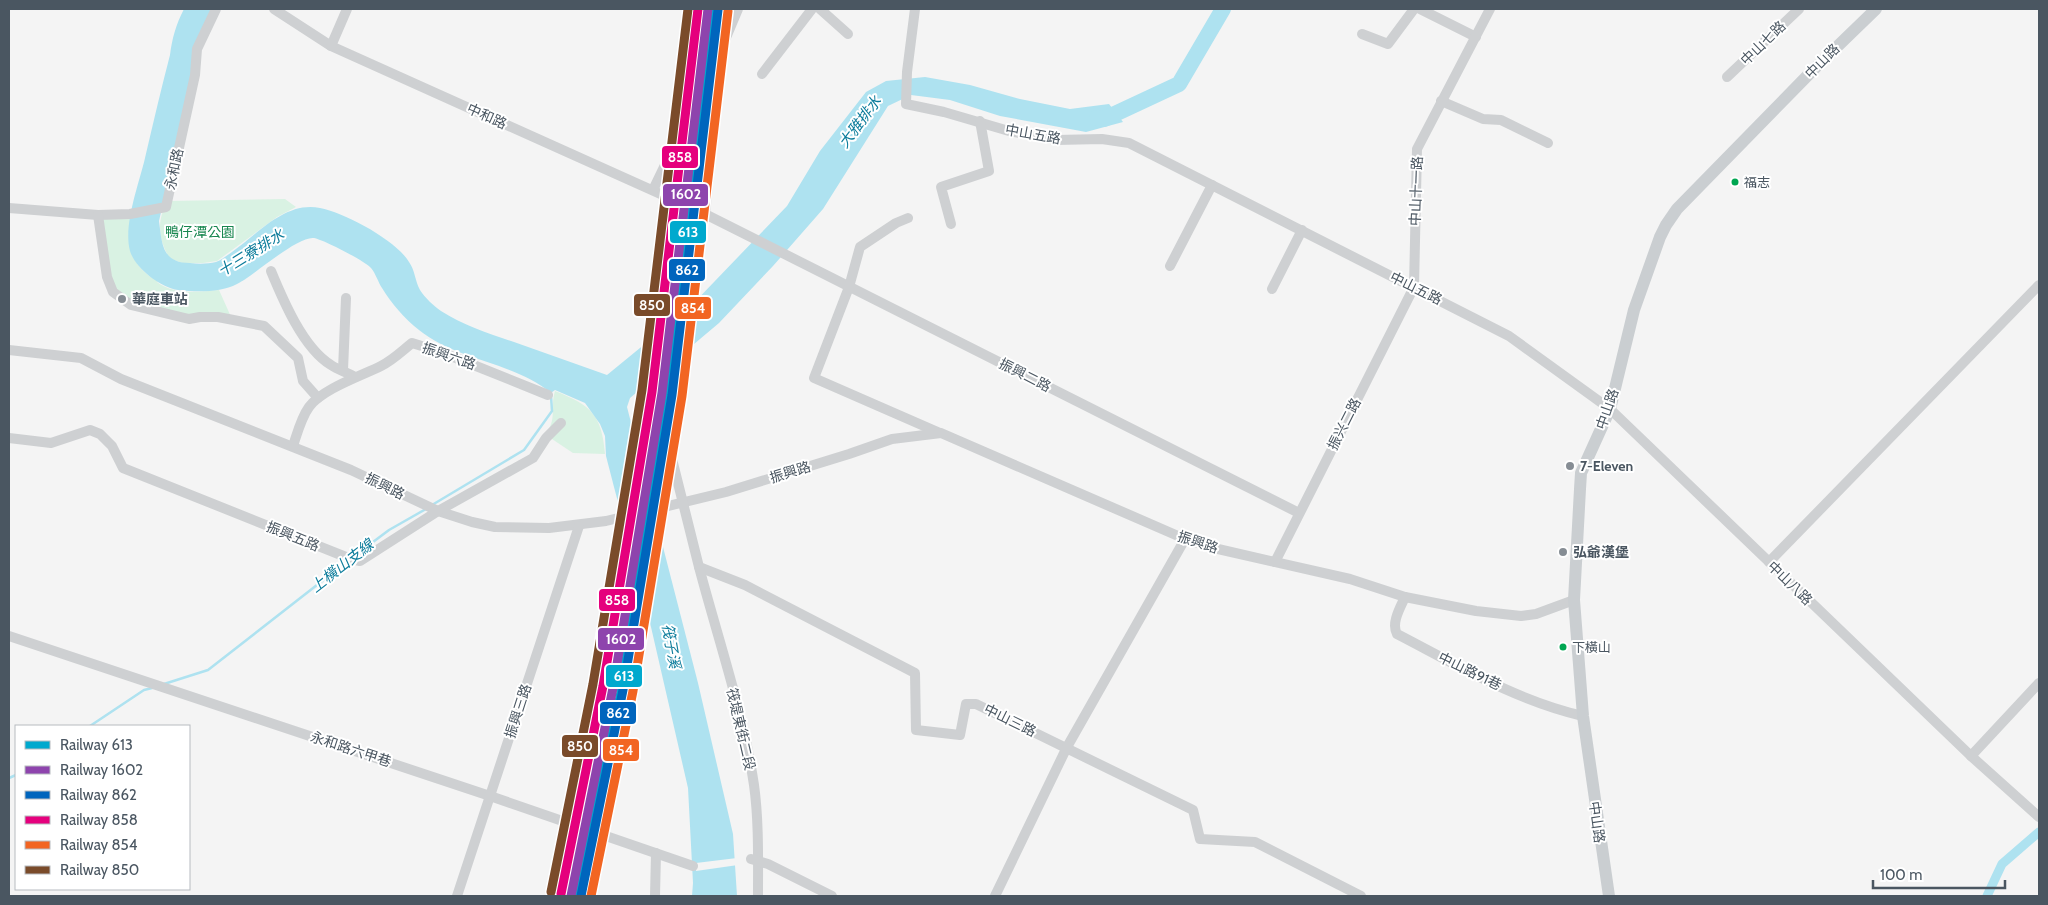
<svg xmlns="http://www.w3.org/2000/svg" width="2048" height="905" font-family="Cabin,'Noto Sans TC',sans-serif">
  <rect width="100%" height="100%" fill="#f4f4f4"/>
  <!-- green -->
  <g fill="#d9f2e3">
    <path d="M285 199 296 207 277 217 217 261 203 263H182L171 259 157 282C174 295 198 292 219 290L232 319 200 317 132 305 114 292 99 215H131C126 241 129 262 152 278L167 254C158 236 157 219 168 201Z"/>
    <path d="M555 391C591 405 602 415 605 454L573 453 549 437 547 433C557 416 550 408 555 391Z"/>
  </g>
  <!-- water -->
  <path fill="#aee2f0" d="M184 9H212L192 76 159 221C162 244 162 263 190 263 198 264 208 264 216 262 222 260 227 255 232 252 258 234 285 201 320 208 345 213 396 240 409 262 415 270 415 281 420 290 425 298 434 306 441 311 463 325 490 334 514 342 545 353 576 364 607 375L690 307 787 206 820 151 866 92 886 81 925 77 970 85 1020 99 1070 109 1109 104 1123 122 1086 132 1000 116 950 100 911 95 888 106 823 209 773 266 719 323 630 398 627 407 698 683 733 834 737 896H692L693 883 688 788 651 627 614 487 606 456 605 436 600 424 585 403 555 390 551 393C514 362 458 361 419 330 404 318 392 304 382 288 378 282 376 274 371 268 365 261 324 240 314 238 297 236 255 275 237 284 220 293 196 292 178 290 161 288 135 268 130 251 123 225 139 184 145 158 153 124 161 89 170 55 172 39 176 24 184 9Z"/>
  <!-- pier -->
  <path fill="#f4f4f4" d="M737 858 738 865 696 871V863Z"/>
  <g fill="none" stroke-linecap="round" stroke-linejoin="round">
    <!-- stream -->
    <g stroke="#aee2f0" stroke-width="2.5">
      <path d="M432 505 524 450 552 411 551 396"/>
      <path d="M353 557 389 530 426 509"/>
      <path d="M164 684 208 670 349 560"/>
      <path d="M90 726 144 690 152 688"/>
      <path d="M9 778 16 775"/>
    </g>
    <!-- canal -->
    <path stroke="#aee2f0" stroke-width="9" d="M1987 896 2002 864 2039 832"/>
    <!-- river -->
    <path stroke="#aee2f0" stroke-width="16" d="M1097 118 1104 119 1179 84 1223 9"/>
    <!-- minor -->
    <g stroke="#ced0d2" stroke-width="10">
      <path d="M274 9 331 46 705 214 1299 513"/>
      <path d="M820 9 848 34"/>
      <path d="M915 9 907 72 906 104 944 112 1009 131 1056 140 1102 139 1129 143 1509 336 1610 409 1971 756 2039 817"/>
      <path d="M1420 9 1476 37"/>
      <path d="M1362 34 1388 44 1414 9"/>
      <path d="M331 46 347 9"/>
      <path d="M762 74 812 9"/>
      <path d="M1727 77 1799 9"/>
      <path d="M1441 101 1483 119 1501 120 1548 143"/>
      <path d="M653 190 718 55"/>
      <path d="M9 208 98 215 130 214 166 207 195 75 197 49 216 9"/>
      <path d="M705 214 722 47 738 9"/>
      <path d="M98 215 107 277 113 292 131 305 189 319 200 317H218L264 326 298 358 303 381 318 398"/>
      <path d="M908 218 896 223 860 247 849 287 814 378 940 433"/>
      <path d="M951 224 941 187 989 171 980 121"/>
      <path d="M1170 266 1212 185"/>
      <path d="M271 271C283 300 303 348 331 365 338 370 347 372 355 377"/>
      <path d="M1272 289 1302 230"/>
      <path d="M9 350 81 358 121 379 351 470 438 511 472 522 495 527 549 528 606 521 726 492 849 454 892 439 941 433 1185 539 1218 549 1350 579 1405 597 1476 611 1521 616 1536 614 1574 600"/>
      <path d="M343 370 346 298"/>
      <path d="M666 435 699 567 745 585 915 673 916 730 960 735 966 704H976L1193 810 1200 839 1255 842 1361 896"/>
      <path d="M9 438 51 443 90 430 100 434 112 446 123 468 351 559 360 561 438 511 533 458 546 438 561 423"/>
      <path d="M293 446C297 434 301 418 309 407 322 389 361 376 381 366 393 360 402 351 412 343L441 352 548 395"/>
      <path d="M1275 562 1414 287 1417 149 1490 9"/>
      <path d="M1769 562 2039 285"/>
      <path d="M699 567C718 639 743 711 754 785 759 821 758 860 758 896"/>
      <path d="M1405 597C1400 608 1391 623 1397 634 1457 665 1517 701 1583 716"/>
      <path d="M9 636 490 796 693 866"/>
      <path d="M1971 756 2039 683"/>
      <path d="M751 859 768 864 832 896"/>
      <path d="M457 896 579 526"/>
      <path d="M655 896 656 853"/>
      <path d="M995 896 1067 747 1185 539"/>
    </g>
    <!-- major -->
    <path stroke="#caced1" stroke-width="12" d="M1609 896 1583 716 1574 600 1580 489 1581 473 1610 409 1634 310 1660 237 1666 225 1677 209 1813 70 1876 9"/>
    <defs>
      <path id="rail-1" d="M578 896 621 692 669 394 714 9"/>
      <path id="rail-2" d="M571 896 613 688 662 393 708 9"/>
      <path id="rail-3" d="M581 896 623 690 672 395 718 10"/>
      <path id="rail-4" d="M561 894 603 686 652 392 698 9"/>
      <path id="rail-5" d="M591 896 633 691 682 396 728 11"/>
      <path id="rail-6" d="M551 892 593 684 642 390 688 9"/>
    </defs>
    <!-- rail-1 casing -->
    <use href="#rail-1" stroke="#fff" stroke-width="12"/>
    <!-- rail-2 casing -->
    <use href="#rail-2" stroke="#fff" stroke-width="12"/>
    <!-- rail-3 casing -->
    <use href="#rail-3" stroke="#fff" stroke-width="12"/>
    <!-- rail-4 casing -->
    <use href="#rail-4" stroke="#fff" stroke-width="12"/>
    <!-- rail-5 casing -->
    <use href="#rail-5" stroke="#fff" stroke-width="12"/>
    <!-- rail-6 casing -->
    <use href="#rail-6" stroke="#fff" stroke-width="12"/>
    <!-- rail-1 -->
    <use href="#rail-1" stroke="#00a9ce" stroke-width="9"/>
    <!-- rail-2 -->
    <use href="#rail-2" stroke="#8e44ad" stroke-width="9"/>
    <!-- rail-3 -->
    <use href="#rail-3" stroke="#0065bd" stroke-width="9"/>
    <!-- rail-4 -->
    <use href="#rail-4" stroke="#e5007d" stroke-width="9"/>
    <!-- rail-5 -->
    <use href="#rail-5" stroke="#f26522" stroke-width="9"/>
    <!-- rail-6 -->
    <use href="#rail-6" stroke="#7a4b2a" stroke-width="9"/>
  </g>
  <!-- markers -->
  <g fill="#00a651" stroke="#fff" stroke-width="2">
    <circle cx="1735" cy="182" r="4.5"/>
    <circle cx="1563" cy="647" r="4.5"/>
  </g>
  <g fill="#868d94" stroke="#fff" stroke-width="2">
    <circle cx="122" cy="299" r="5"/>
    <circle cx="1570" cy="466" r="5"/>
    <circle cx="1563" cy="552" r="5"/>
  </g>
  <g text-anchor="middle" dominant-baseline="central" stroke-width="4" stroke-linejoin="round" paint-order="stroke">
    <!-- bus labels -->
    <g font-size="13" fill="#4a5661" stroke="#fff" text-anchor="start">
      <text x="1744" y="182">福志</text>
      <text x="1572" y="647">下橫山</text>
    </g>
    <!-- street labels -->
    <g font-size="14" fill="#4a5661" stroke="#fff">
      <text transform="translate(1763 43) rotate(-44)">中山七路</text>
      <text transform="translate(1822 61) rotate(-45)">中山路</text>
      <text transform="translate(487 116) rotate(24)">中和路</text>
      <text transform="translate(1033 134) rotate(10)">中山五路</text>
      <text transform="translate(174 169) rotate(-78)">永和路</text>
      <text transform="translate(1416 191) rotate(-88)">中山十一路</text>
      <text transform="translate(1416 288) rotate(26)">中山五路</text>
      <text transform="translate(449 356) rotate(19)">振興六路</text>
      <text transform="translate(1025 375) rotate(27)">振興二路</text>
      <text transform="translate(1607 409) rotate(-71)">中山路</text>
      <text transform="translate(1344 424) rotate(-63)">振兴二路</text>
      <text transform="translate(790 472) rotate(-17)">振興路</text>
      <text transform="translate(385 486) rotate(26)">振興路</text>
      <text transform="translate(293 536) rotate(22)">振興五路</text>
      <text transform="translate(1198 542) rotate(18)">振興路</text>
      <text transform="translate(1790 583) rotate(44)">中山八路</text>
      <text transform="translate(1470 671) rotate(26)">中山路91巷</text>
      <text transform="translate(518 711) rotate(-72)">振興三路</text>
      <text transform="translate(1010 720) rotate(26)">中山三路</text>
      <text transform="translate(741 729) rotate(77)">筏堤東街二段</text>
      <text transform="translate(351 749) rotate(18)">永和路六甲巷</text>
      <text transform="translate(1597 822) rotate(82)">中山路</text>
    </g>
    <!-- park labels -->
    <g font-size="14" fill="#17864f" stroke="#fff">
      <text x="200" y="232">鴨仔潭公園</text>
    </g>
    <!-- poi labels -->
    <g font-size="14" font-weight="bold" fill="#4a5661" stroke="#fff" text-anchor="start">
      <text x="132" y="299">華庭車站</text>
      <text x="1580" y="466">7-Eleven</text>
      <text x="1573" y="552">弘爺漢堡</text>
    </g>
    <!-- water labels -->
    <g font-size="15" font-style="italic" fill="#0c7c9b" stroke="#fff">
      <text transform="translate(860 122) rotate(-53)">大雅排水</text>
      <text transform="translate(251 253) rotate(-32)">十三寮排水</text>
      <text transform="translate(342 566) rotate(-38)">上橫山支線</text>
      <text transform="translate(671 646) rotate(80)">筏子溪</text>
    </g>
  </g>
  <g stroke="#fff" stroke-width="2">
    <rect x="661" y="145" width="38" height="24" rx="5" fill="#e5007d"/>
    <rect x="662" y="183" width="47" height="24" rx="5" fill="#8e44ad"/>
    <rect x="669" y="220" width="38" height="24" rx="5" fill="#00a9ce"/>
    <rect x="668" y="258" width="38" height="24" rx="5" fill="#0065bd"/>
    <rect x="633" y="293" width="38" height="24" rx="5" fill="#7a4b2a"/>
    <rect x="674" y="296" width="38" height="24" rx="5" fill="#f26522"/>
    <rect x="598" y="588" width="38" height="24" rx="5" fill="#e5007d"/>
    <rect x="597" y="627" width="48" height="24" rx="5" fill="#8e44ad"/>
    <rect x="605" y="664" width="38" height="24" rx="5" fill="#00a9ce"/>
    <rect x="599" y="701" width="38" height="24" rx="5" fill="#0065bd"/>
    <rect x="561" y="734" width="38" height="24" rx="5" fill="#7a4b2a"/>
    <rect x="602" y="738" width="38" height="24" rx="5" fill="#f26522"/>
  </g>
  <g font-size="14" text-anchor="middle" font-weight="bold" fill="#fff">
    <text x="680" y="162">858</text>
    <text x="686" y="199">1602</text>
    <text x="688" y="237">613</text>
    <text x="687" y="275">862</text>
    <text x="652" y="310">850</text>
    <text x="693" y="313">854</text>
    <text x="617" y="605">858</text>
    <text x="621" y="644">1602</text>
    <text x="624" y="681">613</text>
    <text x="618" y="718">862</text>
    <text x="580" y="751">850</text>
    <text x="621" y="755">854</text>
  </g>
  <!-- border -->
  <rect width="2048" height="905" fill="none" stroke="#4a5661" stroke-width="20"/>
  <!-- legend -->
  <rect x="15" y="725" width="175" height="165" fill="#ffffff" stroke="#b7bbc0"/>
  <rect x="25" y="741" width="25" height="8" fill="#00a9ce" stroke="#b7bbc0"/>
  <text x="60" y="750" font-size="15" fill="#4a5661">Railway 613</text>
  <rect x="25" y="766" width="25" height="8" fill="#8e44ad" stroke="#b7bbc0"/>
  <text x="60" y="775" font-size="15" fill="#4a5661">Railway 1602</text>
  <rect x="25" y="791" width="25" height="8" fill="#0065bd" stroke="#b7bbc0"/>
  <text x="60" y="800" font-size="15" fill="#4a5661">Railway 862</text>
  <rect x="25" y="816" width="25" height="8" fill="#e5007d" stroke="#b7bbc0"/>
  <text x="60" y="825" font-size="15" fill="#4a5661">Railway 858</text>
  <rect x="25" y="841" width="25" height="8" fill="#f26522" stroke="#b7bbc0"/>
  <text x="60" y="850" font-size="15" fill="#4a5661">Railway 854</text>
  <rect x="25" y="866" width="25" height="8" fill="#7a4b2a" stroke="#b7bbc0"/>
  <text x="60" y="875" font-size="15" fill="#4a5661">Railway 850</text>
  <!-- scale -->
  <path d="M1873 880v8h132v-8" fill="none" stroke="#4a5661" stroke-width="2.5"/>
  <text x="1880" y="880" font-size="15" fill="#4a5661" stroke="#ffffff" stroke-width="4" paint-order="stroke">100 m</text>
</svg>
